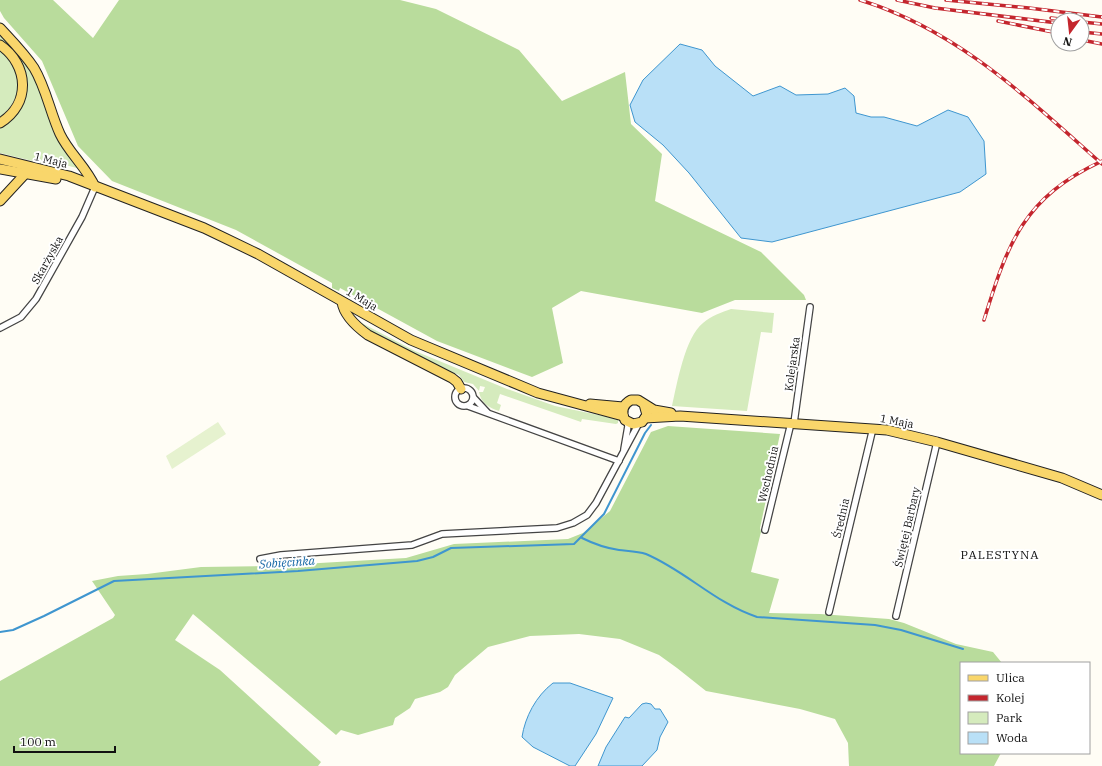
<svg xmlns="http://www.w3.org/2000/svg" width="1102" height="766" font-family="'IBM Plex Serif',serif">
  <rect width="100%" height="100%" fill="#fffdf5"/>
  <!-- green -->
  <g fill="#d5ebbd">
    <path d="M0 33C39 70 57 121 80 169L55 162 53 166 0 153V127C7 120 18 114 22 105 34 80 23 54 0 41Z"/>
    <path d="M0 50C4 54 13 60 15 66 23 86 16 105 0 117Z"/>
    <path d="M731 309 774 313 772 333 761 332 747 411 672 406C677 384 685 337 703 323 711 316 722 312 731 309Z"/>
    <path d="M356 320 415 351 507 389 555 406 618 419V423L616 424 582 419 581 422 500 394 497 403 501 405 499 411C489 408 481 403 479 392H483L485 387 480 386 479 391 473 384 464 382 459 375 431 363 370 333Z"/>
  </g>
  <!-- forest -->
  <g fill="#b9dc9c">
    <path d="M0 0H53L93 38 119 0H400L436 9 519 50 562 101 625 72 631 124 662 154 655 201 761 252 804 295 806 300H735L702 313 581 291 552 308 563 363 532 377 437 341 340 288 339 291 332 288V283L236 230 112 181 78 146 42 61 4 18 0 11Z"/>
    <path d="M668 426 780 434 760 528 761 532 751 572 779 579 769 613 820 614 889 619 904 623 956 644 993 652 1002 663H961V753H1001L994 766H849L848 743 835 719 800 709 706 691 677 668 659 655 620 639 579 634 530 636 488 647 455 675 448 687 440 692 415 699 410 708 395 718 393 725 358 735 341 730 336 735 193 614 175 640 220 670 321 762 318 766H0V681L113 618 115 615 92 581 118 576 147 574 201 567 268 566 406 558 454 544 568 539 583 533 610 511 651 432Z"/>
  </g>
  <!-- pitch -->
  <path fill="#e6f2cf" d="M218 422 226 434 172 469 166 456Z"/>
  <!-- water -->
  <g fill="#b9e0f7" stroke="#3f96cf">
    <path d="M680 44 702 50 715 66 753 96 780 86 796 95 828 94 845 88 854 96 856 113 871 117H884L917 126 948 110 968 117 984 141 986 174 960 192 772 242 741 238 689 173 663 145 635 122 630 105 643 80Z"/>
    <path d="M553 683H570L613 698 596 734 575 766H570L533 747 522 737C525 717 536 696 553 683Z"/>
    <path d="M646 703 651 704 655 709H660L668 722 660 737 657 750 642 766H598L606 747 625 717 629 718 642 704Z"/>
  </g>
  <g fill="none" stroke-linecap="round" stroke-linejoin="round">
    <!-- stream -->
    <g stroke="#3f96cf" stroke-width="2">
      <path d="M582 538C594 544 605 548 619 550 627 551 638 551 646 554 686 571 715 603 757 617L875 625 901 630 963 649"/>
      <path d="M0 632 13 630 44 616 114 581 298 571 417 561 433 557 451 548 574 544 604 514 645 433 651 425"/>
    </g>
    <defs>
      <g id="street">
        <path d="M0 328 21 317 36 299 82 217 95 187"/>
        <circle cx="464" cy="397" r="9"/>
        <path d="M474 398 487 412"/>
        <path d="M468 406 619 461"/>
        <path d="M794 423 810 307"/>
        <path d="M624 449 628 426 626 420"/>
        <path d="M765 530 791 423"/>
        <path d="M260 559 281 555 412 545 442 534 557 528 573 523 587 515 596 503 639 423"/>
        <path d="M829 612 873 428"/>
        <path d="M896 616 937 442"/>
      </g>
      <g id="primary">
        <path d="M0 28C12 41 24 53 34 68 46 88 50 112 60 134 69 153 87 168 95 187"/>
        <path d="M0 45C29 65 31 104 0 123"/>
        <path d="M0 159 69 176 204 228 258 254 411 340 538 393 623 416"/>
        <path d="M0 169 56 179"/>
        <path d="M0 201 25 174"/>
        <path d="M342 302C344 316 357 327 368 335L452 378 457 382 461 389"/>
        <path d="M590 404 623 407"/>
        <path d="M644 404 647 415 642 422 633 424 625 420C621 412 623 404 631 400H638L654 410 671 413"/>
        <path d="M645 418 680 416 887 430 937 442 1062 478 1102 495"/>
      </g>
    </defs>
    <!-- street casing -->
    <use href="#street" stroke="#444" stroke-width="8"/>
    <!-- primary casing -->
    <use href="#primary" stroke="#222" stroke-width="11"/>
    <!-- street -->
    <use href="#street" stroke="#fff" stroke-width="5.5"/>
    <!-- primary -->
    <use href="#primary" stroke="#f9d66b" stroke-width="9"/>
    <defs>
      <g id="rail">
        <path d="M860 0C958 30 1027 98 1102 164"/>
        <path d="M897 0 935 8 1058 23"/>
        <path d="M946 0 1029 8 1102 17"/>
        <path d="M1051 18 1069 20"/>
        <path d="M998 21 1058 33"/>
        <path d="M1082 22 1102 24"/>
        <path d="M1082 32 1102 34"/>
        <path d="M1082 40 1102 44"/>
        <path d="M984 320C1008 242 1024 197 1102 161"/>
      </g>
    </defs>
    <!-- rail casing -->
    <use href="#rail" stroke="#c4262e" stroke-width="3.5"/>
    <!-- rail -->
    <use href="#rail" stroke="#fff" stroke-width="2" stroke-dasharray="6" stroke-linecap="butt"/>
  </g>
  <g text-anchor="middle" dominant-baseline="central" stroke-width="4" stroke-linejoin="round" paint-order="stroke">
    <!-- street labels -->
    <g font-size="11" fill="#111" stroke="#fff">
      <text transform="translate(51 160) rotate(14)">1 Maja</text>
      <text transform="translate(47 260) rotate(-61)">Skarżyska</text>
      <text transform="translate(362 299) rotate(31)">1 Maja</text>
      <text transform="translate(792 364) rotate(-82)">Kolejarska</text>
      <text transform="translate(897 421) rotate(11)">1 Maja</text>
      <text transform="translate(768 474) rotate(-77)">Wschodnia</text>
      <text transform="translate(841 518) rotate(-77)">Średnia</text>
      <text transform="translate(907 527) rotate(-77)">Świętej Barbary</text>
    </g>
    <!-- neighbourhood labels -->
    <g font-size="12" letter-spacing="1" fill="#111" stroke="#fff">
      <text x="1000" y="554">PALESTYNA</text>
    </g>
    <!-- water labels -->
    <g font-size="12" font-style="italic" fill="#1768a6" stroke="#fff">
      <text transform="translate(287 562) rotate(-4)">Sobięcinka</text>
    </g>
  </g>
  <!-- legend -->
  <rect x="960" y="662" width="130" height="92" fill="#ffffff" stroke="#a0a0a0"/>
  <rect x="968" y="675" width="20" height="6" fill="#f9d66b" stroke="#a0a0a0"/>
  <text x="996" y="682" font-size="12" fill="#111111">Ulica</text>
  <rect x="968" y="695" width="20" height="6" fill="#c4262e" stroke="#a0a0a0"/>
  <text x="996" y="702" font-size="12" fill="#111111">Kolej</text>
  <rect x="968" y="712" width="20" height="12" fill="#d5ebbd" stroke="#a0a0a0"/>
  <text x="996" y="722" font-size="12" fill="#111111">Park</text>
  <rect x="968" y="732" width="20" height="12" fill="#b9e0f7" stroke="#a0a0a0"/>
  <text x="996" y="742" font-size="12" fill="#111111">Woda</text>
  <!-- north arrow -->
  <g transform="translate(1070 32) rotate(195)"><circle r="19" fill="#ffffff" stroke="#a0a0a0"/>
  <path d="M0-3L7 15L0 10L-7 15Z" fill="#c4262e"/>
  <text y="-6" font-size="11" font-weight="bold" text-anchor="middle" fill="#111111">N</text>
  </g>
  <!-- scale -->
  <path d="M14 746v6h101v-6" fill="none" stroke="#111111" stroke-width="2"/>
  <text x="20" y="746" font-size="12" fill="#111111" stroke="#ffffff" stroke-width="3" paint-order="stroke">100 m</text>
</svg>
